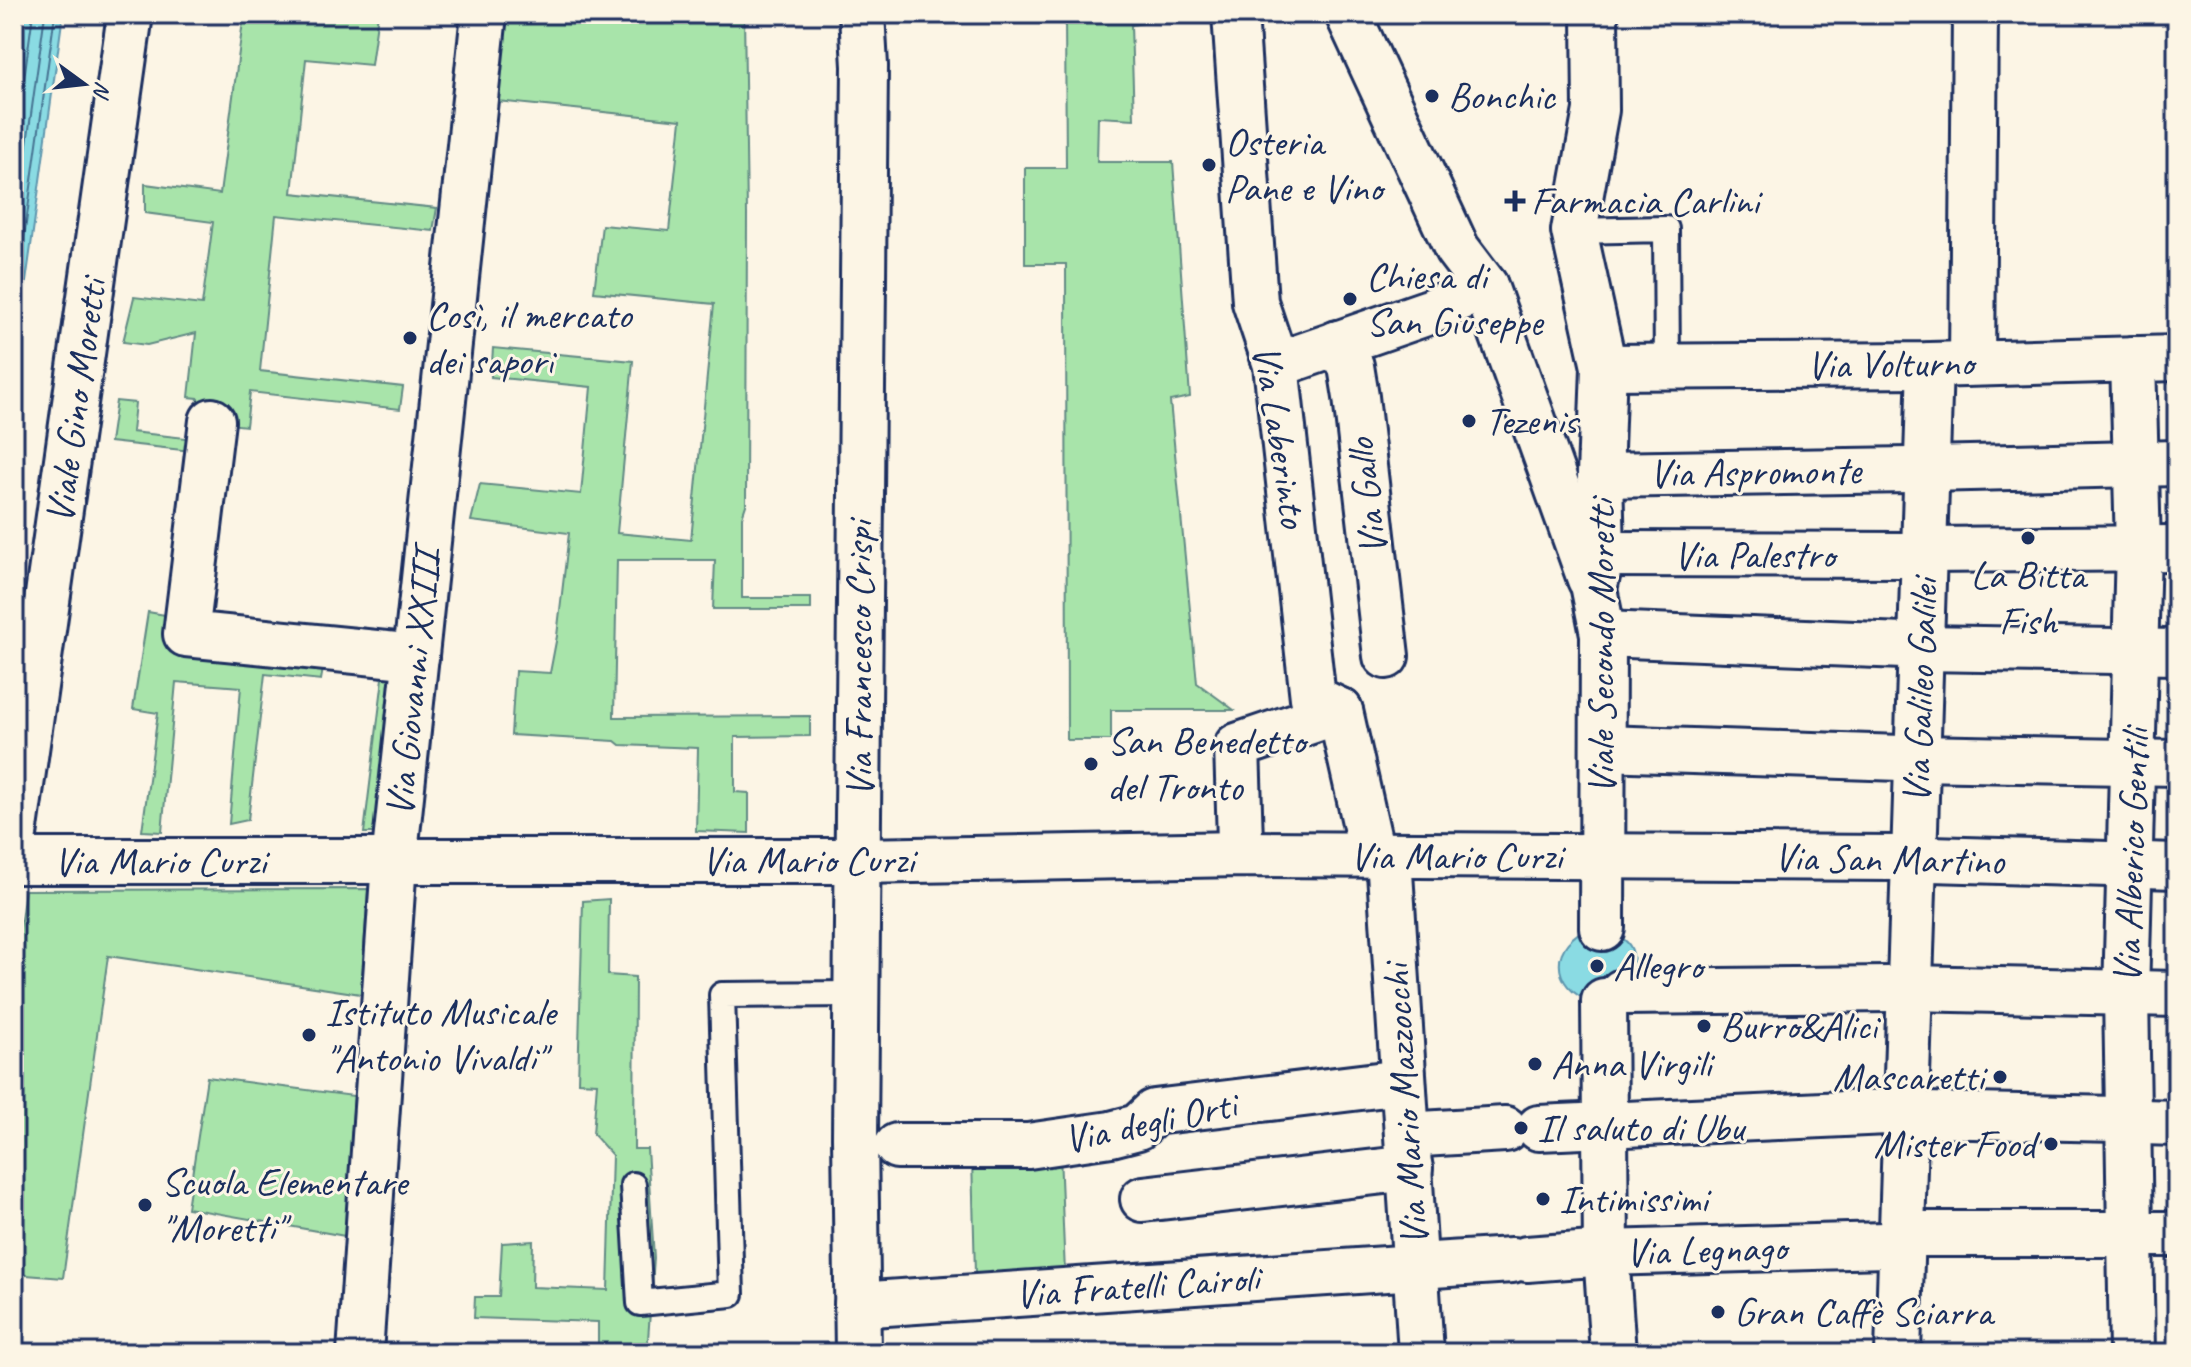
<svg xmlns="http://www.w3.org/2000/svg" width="2191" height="1367" font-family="Caveat,sans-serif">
  <rect width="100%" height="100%" fill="#fcf5e5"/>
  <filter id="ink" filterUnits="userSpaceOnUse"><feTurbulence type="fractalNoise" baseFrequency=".0125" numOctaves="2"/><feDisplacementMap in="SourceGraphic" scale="16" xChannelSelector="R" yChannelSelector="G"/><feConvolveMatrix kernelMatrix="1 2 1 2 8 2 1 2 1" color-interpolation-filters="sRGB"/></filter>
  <g filter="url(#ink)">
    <!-- green -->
    <g fill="#a8e4aa" stroke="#628a84" stroke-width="2">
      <path d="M244 14H378L371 65 306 59 292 193 437 208 433 231 276 215 260 371 403 387 400 409 250 392 246 426 212 422 209 453 110 442 116 401 135 403 132 432 194 439 198 398 189 397 196 333 147 345 123 342 134 297 202 305 213 222 145 213V184L220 194Z"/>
      <path d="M507 14H744L747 214 746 505 742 517V598H811V609H713L715 560H617L614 717 810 716V736L735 737V792L749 793V833L696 831 698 748 620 745 615 741 511 735 515 671 550 673 557 636 569 533 471 521 480 484 581 494 591 387 491 377 493 348 633 361 617 533 691 540 714 304 594 292 602 225 669 231 681 120 497 101Z"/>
      <path d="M1065 14H1168L1169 19 1131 25 1134 119 1098 117 1097 162H1173L1190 397 1170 401 1197 683 1234 710H1111V740H1067L1066 264H1025V168H1066Z"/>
      <path d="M148 612 394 655 376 833H364L384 670 324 663 321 680 265 674 248 820 229 824 241 687 176 682 162 832 142 831 158 713 133 709Z"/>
      <path d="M368 889 361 994 108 956 63 1278 14 1274V973L25 890Z"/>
      <path d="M609 899 608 975 635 977 634 1149H647L654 1258 647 1353H598V1322L474 1318 475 1297H499L502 1243 533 1241 532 1287 608 1290 612 1155 593 1134 597 1083 578 1082 583 901Z"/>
      <path d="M207 1077 354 1096 345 1236 187 1208Z"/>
      <path d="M1060 1154 1065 1273 975 1274 972 1158Z"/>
    </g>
    <!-- water -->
    <g fill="#8adbe3" stroke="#5e96ae" stroke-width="2">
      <path d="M14 14H63L14 369Z"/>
      <path d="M1592 927C1624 935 1642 943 1630 981L1592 1002C1549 987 1549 942 1592 927Z"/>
    </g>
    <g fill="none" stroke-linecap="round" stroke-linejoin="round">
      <!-- shore -->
      <g stroke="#477493" stroke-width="2">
        <path d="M14 150 33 14"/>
        <path d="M14 237 45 14"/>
        <path d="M14 310 55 14"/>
      </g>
      <defs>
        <g id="lane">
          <path d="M1574 231 1666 229 1667 367"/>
          <path d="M633 1185 640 1303 731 1294 722 995 857 994"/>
        </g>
        <g id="street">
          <path d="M1235 14 1255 302 1276 365 1313 698 1340 711 1369 840"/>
          <path d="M1348 14 1457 249 1485 286 1590 579"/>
          <path d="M1595 14 1596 110 1574 231 1604 367 1600 475 1602 554 1594 589 1603 634 1602 928"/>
          <path d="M1338 343 1351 366 1356 397 1386 656"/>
          <path d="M1972 363 1975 14"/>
          <path d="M1276 365 1432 311 1485 286"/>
          <path d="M1604 367 1930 365 2177 358"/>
          <path d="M212 421 186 634 416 657"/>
          <path d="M1928 469 2177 463"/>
          <path d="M1600 475 1910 470"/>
          <path d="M1924 550 2177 548"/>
          <path d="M1602 554 1906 555"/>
          <path d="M1603 634 1904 646"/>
          <path d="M1921 648 2177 652"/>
          <path d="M1603 748 1901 758"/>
          <path d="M1917 758 2177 763"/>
          <path d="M14 835 130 14"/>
          <path d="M1240 841 1237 746 1340 711"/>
          <path d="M1389 857 1421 1353"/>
          <path d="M1910 988 2177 994"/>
          <path d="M1622 992 1890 989"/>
          <path d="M1604 1001 1606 1253 1613 1353"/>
          <path d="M1926 1115 2118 1119"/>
          <path d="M2142 1122 2177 1123"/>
          <path d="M1539 1128 1887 1112"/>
          <path d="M1422 1134 1505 1129"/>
          <path d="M897 1146H1028L1111 1134 1138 1127 1154 1112 1402 1082"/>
          <path d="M1143 1199 1410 1168"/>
          <path d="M1900 1234H2177"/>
          <path d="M1527 1259 1606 1253 1885 1245"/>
          <path d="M1433 1265 1512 1260"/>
          <path d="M857 1305 1416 1267"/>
          <path d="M360 1353 394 862 484 14"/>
          <path d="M858 1353 855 1137 865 66 862 14"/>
          <path d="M1898 1353 1930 365"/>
          <path d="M2132 1353 2126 994 2138 548 2133 359"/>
        </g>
        <path id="secondary" d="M14 861H858L1241 854 1897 858 2177 866"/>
      </defs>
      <!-- lane casing -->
      <use href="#lane" stroke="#1b2f5e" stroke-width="30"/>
      <!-- street casing -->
      <use href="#street" stroke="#1b2f5e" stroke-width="50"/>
      <!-- secondary casing -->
      <use href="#secondary" stroke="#1b2f5e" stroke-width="50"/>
      <!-- lane -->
      <use href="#lane" stroke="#fcf5e5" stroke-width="24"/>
      <!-- street -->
      <use href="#street" stroke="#fcf5e5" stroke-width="44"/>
      <!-- secondary -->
      <use href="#secondary" stroke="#fcf5e5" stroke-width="44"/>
    </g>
  </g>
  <!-- markers -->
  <g fill="#1b2f5e" stroke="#fcf5e5" stroke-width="3">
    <circle cx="1432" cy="96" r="8"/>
    <circle cx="1209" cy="165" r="8"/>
    <path d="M1511 189h8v8h8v8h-8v8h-8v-8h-8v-8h8z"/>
    <circle cx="1350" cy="299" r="8"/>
    <circle cx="410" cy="338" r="8"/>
    <circle cx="1469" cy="421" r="8"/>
    <circle cx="2028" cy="538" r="8"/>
    <circle cx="1091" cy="764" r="8"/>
    <circle cx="1597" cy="966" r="8"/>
    <circle cx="1704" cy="1026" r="8"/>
    <circle cx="309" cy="1035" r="8"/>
    <circle cx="1535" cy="1064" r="8"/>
    <circle cx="2000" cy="1077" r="8"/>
    <circle cx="1521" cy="1128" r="8"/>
    <circle cx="2051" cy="1144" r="8"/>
    <circle cx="1543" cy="1199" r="8"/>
    <circle cx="145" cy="1205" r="8"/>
    <circle cx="1718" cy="1312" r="8"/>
  </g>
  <g text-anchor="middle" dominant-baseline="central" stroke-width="6" stroke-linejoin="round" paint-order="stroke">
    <!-- poi labels -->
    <g font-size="40" fill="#1b2f5e" stroke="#fcf5e5" text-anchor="start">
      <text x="1448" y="96">Bonchic</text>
      <text x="1225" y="142">Osteria<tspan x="1225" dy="46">Pane e Vino</tspan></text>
      <text x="1531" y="201">Farmacia Carlini</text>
      <text x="1366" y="276">Chiesa di<tspan x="1366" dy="46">San Giuseppe</tspan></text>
      <text x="426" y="315">Così, il mercato<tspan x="426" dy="46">dei sapori</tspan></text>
      <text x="1485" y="421">Tezenis</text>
      <text x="2028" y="575" text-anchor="middle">La Bitta<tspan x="2028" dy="46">Fish</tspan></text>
      <text x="1107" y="741">San Benedetto<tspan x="1107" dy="46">del Tronto</tspan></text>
      <text x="1613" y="966">Allegro</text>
      <text x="325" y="1012">Istituto Musicale<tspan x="325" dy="46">"Antonio Vivaldi"</tspan></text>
      <text x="1720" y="1026">Burro&amp;Alici</text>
      <text x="1551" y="1064">Anna Virgili</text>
      <text x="1984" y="1077" text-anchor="end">Mascaretti</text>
      <text x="1537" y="1128">Il saluto di Ubu</text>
      <text x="2035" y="1144" text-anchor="end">Mister Food</text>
      <text x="161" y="1182">Scuola Elementare<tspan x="161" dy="46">"Moretti"</tspan></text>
      <text x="1559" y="1199">Intimissimi</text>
      <text x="1734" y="1312">Gran Caffè Sciarra</text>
    </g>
    <!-- street labels -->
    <g font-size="40" fill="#1b2f5e" stroke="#fcf5e5">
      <text transform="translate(1890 364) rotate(-1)">Via Volturno</text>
      <text transform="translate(76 401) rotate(-82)">Viale Gino Moretti</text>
      <text transform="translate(1280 436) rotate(81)">Via Laberinto</text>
      <text transform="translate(1755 472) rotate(-1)">Via Aspromonte</text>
      <text transform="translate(1367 497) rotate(-97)">Via Gallo</text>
      <text x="1754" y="555">Via Palestro</text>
      <text transform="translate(1601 647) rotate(-90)">Viale Secondo Moretti</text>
      <text transform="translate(859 659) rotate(-90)">Via Francesco Crispi</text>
      <text transform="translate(413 683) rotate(-84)">Via Giovanni XXIII</text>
      <text transform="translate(1920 691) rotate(-88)">Via Galileo Galilei</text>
      <text x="1456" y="856">Via Mario Curzi</text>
      <text transform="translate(2131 856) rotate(-88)">Via Alberico Gentili</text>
      <text transform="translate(1889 859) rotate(1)">Via San Martino</text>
      <text x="808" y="860">Via Mario Curzi</text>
      <text x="160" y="861">Via Mario Curzi</text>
      <text transform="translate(1405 1105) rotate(-94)">Via Mario Mazzocchi</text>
      <text transform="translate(1150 1122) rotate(-12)">Via degli Orti</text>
      <text transform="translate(1706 1250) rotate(-2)">Via Legnago</text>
      <text transform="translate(1137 1286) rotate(-4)">Via Fratelli Cairoli</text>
    </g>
  </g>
  <!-- margin -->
  <rect width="2191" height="1367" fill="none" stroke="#fcf5e5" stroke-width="48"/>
  <rect x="24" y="24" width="2143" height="1319" fill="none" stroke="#1b2f5e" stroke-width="3" filter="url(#ink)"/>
  <!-- north arrow -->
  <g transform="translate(84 84) rotate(105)" stroke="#fcf5e5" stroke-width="6" paint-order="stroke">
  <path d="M0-6L14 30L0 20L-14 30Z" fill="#1b2f5e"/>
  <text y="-12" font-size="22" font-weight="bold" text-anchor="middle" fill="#1b2f5e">N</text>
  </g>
</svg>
